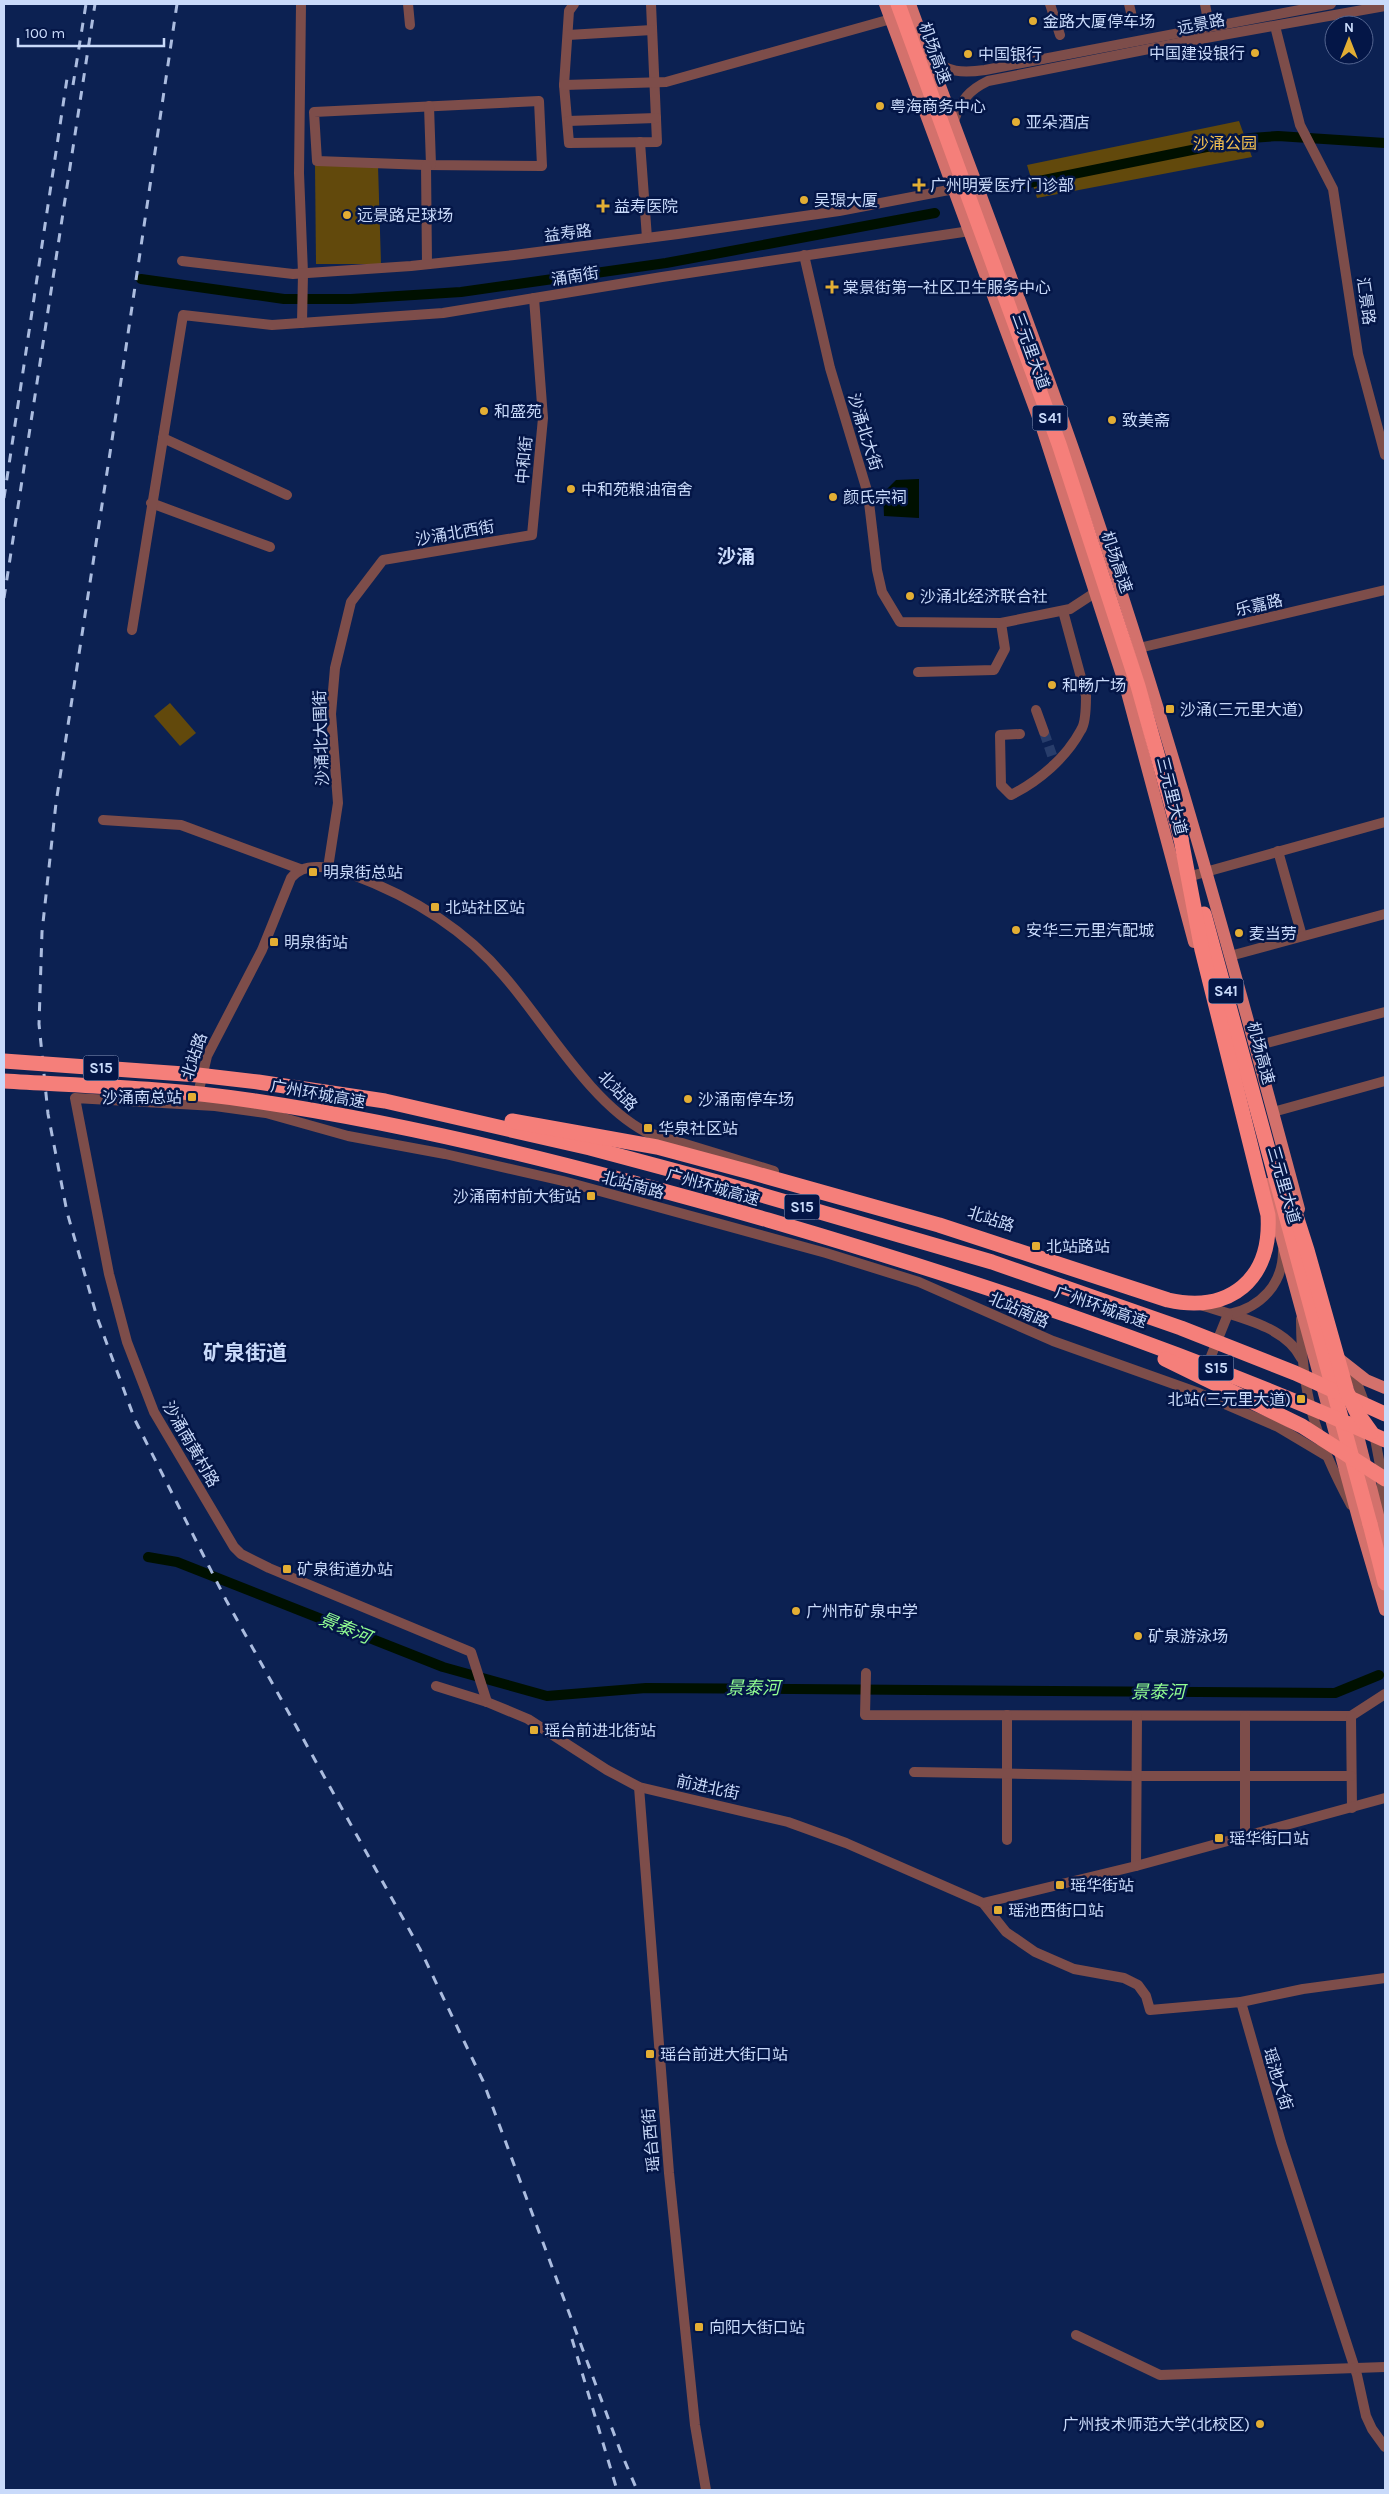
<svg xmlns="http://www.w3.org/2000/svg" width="1389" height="2494" font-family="Karla,'Noto Sans SC',sans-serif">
  <rect width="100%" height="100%" fill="#0c2152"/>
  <!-- green -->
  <g fill="#62490c">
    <path d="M1239 121 1252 157 1037 198 1027 165Z"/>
    <path d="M315 164 378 165 381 264H316Z"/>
    <path d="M170 703 196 733 180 746 154 716Z"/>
  </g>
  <!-- water -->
  <path fill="#001000" d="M919 479V518L884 516 883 493 896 480Z"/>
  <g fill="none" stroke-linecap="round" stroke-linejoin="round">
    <!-- canal -->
    <g stroke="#001000" stroke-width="10">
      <path d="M1009 187 1251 138 1278 136 1385 143"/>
      <path d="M141 279 284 299H351L461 292 666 263 935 213"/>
      <path d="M148 1557 177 1562 443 1667 547 1696 646 1688 1335 1693 1379 1675"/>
    </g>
    <!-- minor-tunnel -->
    <path stroke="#283d6b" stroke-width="10" stroke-dasharray="10 5" stroke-linecap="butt" d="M1044 732 1055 764"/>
    <!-- minor -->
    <g stroke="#7d4d4a" stroke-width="10">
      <path d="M301 4 299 173 303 273 302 323"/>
      <path d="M408 4 410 25"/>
      <path d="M574 4 569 11 564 85 569 143 657 142 651 4"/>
      <path d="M1050 4 1060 35"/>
      <path d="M1129 4 1132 17"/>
      <path d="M1205 4 1209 26"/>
      <path d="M1275 26 1300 125 1333 189 1358 354 1385 455"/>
      <path d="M568 35 652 30"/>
      <path d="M930 57C947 73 963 73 985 70L1331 4"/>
      <path d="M564 85 666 82 891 19"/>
      <path d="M539 101 542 166 426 165 317 161 314 112Z"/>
      <path d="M429 106 431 165"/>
      <path d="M568 121 656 118"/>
      <path d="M954 121C961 100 969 90 988 81L1189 41 1385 6"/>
      <path d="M640 142 647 238"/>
      <path d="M426 165 427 264"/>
      <path d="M804 255 830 368 868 494 877 570 882 592 900 622 1001 623 1070 609 1096 592"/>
      <path d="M182 261 293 274 411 266 514 255 678 234 839 211 954 189"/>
      <path d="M163 438 287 495"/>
      <path d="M151 503 270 547"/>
      <path d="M132 630 183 315 272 325 443 313 662 277 970 231"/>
      <path d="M1139 648 1385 590"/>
      <path d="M918 672 994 670 1005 649 1001 623"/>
      <path d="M1036 710 1044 732"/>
      <path d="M1020 734 1000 735 1001 785 1011 795C1039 781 1066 758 1081 730 1086 723 1086 705 1086 696L1063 611"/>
      <path d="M103 820 181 825 300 869"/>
      <path d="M1278 851 1302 936"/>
      <path d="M328 868 338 803 331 714 335 668 351 602 383 560 532 535 543 418 534 298"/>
      <path d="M1184 878 1385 822"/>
      <path d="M1230 956 1385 914"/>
      <path d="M1255 1046 1385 1012"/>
      <path d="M197 1098 207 1056 262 950 291 878C305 860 333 868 351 874 410 896 463 927 504 976 545 1023 591 1104 646 1132L774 1171"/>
      <path d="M1273 1112 1385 1081"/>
      <path d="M1201 1305C1233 1316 1285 1325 1301 1358"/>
      <path d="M1230 1314C1261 1307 1283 1284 1283 1251"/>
      <path d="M1301 1319C1301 1394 1316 1440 1351 1505"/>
      <path d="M1348 1369 1357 1383 1366 1407"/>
      <path d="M1205 1371 1228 1314"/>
      <path d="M1374 1433 1382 1476 1380 1518"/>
      <path d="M866 1673 865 1715 1351 1716 1385 1694"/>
      <path d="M436 1686 487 1702 528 1719 607 1770 639 1787 788 1822 846 1843 983 1903 1006 1932 1035 1952 1074 1969 1124 1978 1138 1985 1146 1996 1150 2010 1241 2002 1281 2142 1357 2375 1366 2416 1372 2429 1385 2447"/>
      <path d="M487 1702 471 1652 269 1568 241 1554 234 1547 154 1412 127 1342 109 1274 75 1098 215 1106 266 1113 348 1136 445 1154 563 1181 826 1253 919 1282 1053 1341 1199 1393 1278 1427 1325 1455"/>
      <path d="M1007 1715V1840"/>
      <path d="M1351 1716 1352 1808"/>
      <path d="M914 1772 1136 1776H1351"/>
      <path d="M639 1787 669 2173 695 2425 706 2490"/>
      <path d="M1245 1837V1716"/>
      <path d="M1136 1866 1137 1716"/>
      <path d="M983 1903 1136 1866 1385 1798"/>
      <path d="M1241 2002 1303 1989 1385 1978"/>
      <path d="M1076 2335 1160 2375 1385 2367"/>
    </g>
    <!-- major -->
    <g stroke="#d3716c" stroke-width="12">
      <path d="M885 4 1042 428 1125 685 1194 942"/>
      <path d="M910 4C980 197 1056 389 1119 585 1186 791 1243 1000 1299 1209"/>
      <path d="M1267 1184 1358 1518 1385 1610"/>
      <path d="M1338 1358 1366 1380 1385 1388"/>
      <path d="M1354 1420 1385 1543"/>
    </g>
    <!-- highway -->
    <g stroke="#f57f7a" stroke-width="15">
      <path d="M898 4 1059 444 1138 686 1181 839"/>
      <path d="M1370 1524 1385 1583"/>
    </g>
    <!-- rail -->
    <g stroke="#abbcdf" stroke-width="3" stroke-dasharray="9 9" stroke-linecap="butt">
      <path d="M177 4 118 401 56 803 42 932 39 1024 48 1114 67 1212 97 1317 135 1420 226 1600 420 1949 483 2081 620 2450 637 2490"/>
      <path d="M73 85 86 4"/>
      <path d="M4 498 68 72"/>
      <path d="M4 598 95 4"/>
      <path d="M572 2339 617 2490"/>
    </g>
    <!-- highway-bridge -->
    <g stroke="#f57f7a" stroke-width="15">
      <path d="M1204 914 1370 1524"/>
      <path d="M4 1061 198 1075 258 1082 385 1101 590 1148 717 1182 992 1262 1181 1328 1295 1373 1385 1414"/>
      <path d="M4 1081C87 1086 172 1088 255 1101 429 1127 599 1172 768 1220 979 1282 1184 1350 1385 1440"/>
      <path d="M512 1121 657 1147 750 1172 939 1225 1168 1300C1230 1314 1272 1279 1268 1215L1202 950 1181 839"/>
      <path d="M1291 1200 1307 1250 1347 1392 1356 1411 1371 1432"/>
      <path d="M1165 1359 1302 1426 1385 1479"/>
    </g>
  </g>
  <!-- markers -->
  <g fill="#e3ae34" stroke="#041647" stroke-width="2">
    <circle cx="1033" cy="21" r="5"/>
    <circle cx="1255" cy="53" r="5"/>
    <circle cx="968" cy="54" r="5"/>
    <circle cx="880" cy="106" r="5"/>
    <circle cx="1016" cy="122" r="5"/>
    <path d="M916.5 177.5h5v5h5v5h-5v5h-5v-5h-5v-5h5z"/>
    <circle cx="804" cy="200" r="5"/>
    <path d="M600.5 198.5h5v5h5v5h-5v5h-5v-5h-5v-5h5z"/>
    <circle cx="347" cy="215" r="5"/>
    <path d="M829.5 279.5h5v5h5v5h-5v5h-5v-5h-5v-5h5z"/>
    <circle cx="484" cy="411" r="5"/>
    <circle cx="1112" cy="420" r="5"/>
    <circle cx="571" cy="489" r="5"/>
    <circle cx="833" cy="497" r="5"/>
    <circle cx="910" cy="596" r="5"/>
    <circle cx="1052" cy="685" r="5"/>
    <rect x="1165" y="704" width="10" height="10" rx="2.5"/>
    <rect x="308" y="867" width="10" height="10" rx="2.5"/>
    <rect x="430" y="902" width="10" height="10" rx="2.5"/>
    <circle cx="1016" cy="930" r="5"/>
    <circle cx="1239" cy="933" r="5"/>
    <rect x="269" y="937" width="10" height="10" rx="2.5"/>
    <rect x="187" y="1092" width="10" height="10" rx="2.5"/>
    <circle cx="688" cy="1099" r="5"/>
    <rect x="643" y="1123" width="10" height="10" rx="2.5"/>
    <rect x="586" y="1191" width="10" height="10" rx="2.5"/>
    <rect x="1031" y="1241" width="10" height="10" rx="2.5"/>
    <rect x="1296" y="1394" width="10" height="10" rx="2.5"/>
    <rect x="282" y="1564" width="10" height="10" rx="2.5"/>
    <circle cx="796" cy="1611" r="5"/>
    <circle cx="1138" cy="1636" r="5"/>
    <rect x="529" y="1725" width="10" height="10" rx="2.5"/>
    <rect x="1214" y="1833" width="10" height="10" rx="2.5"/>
    <rect x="1055" y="1880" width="10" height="10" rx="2.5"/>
    <rect x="993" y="1905" width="10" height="10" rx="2.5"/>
    <rect x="645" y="2049" width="10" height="10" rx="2.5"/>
    <rect x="694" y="2322" width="10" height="10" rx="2.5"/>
    <circle cx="1260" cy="2424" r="5"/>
  </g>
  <g text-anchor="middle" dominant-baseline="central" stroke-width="5" stroke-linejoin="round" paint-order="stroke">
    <!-- shield labels -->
    <g fill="#041647" stroke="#8e9fc4" stroke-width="1">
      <rect x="1032.5" y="405.5" width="35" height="25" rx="4"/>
      <rect x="1208.5" y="978.5" width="35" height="25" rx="4"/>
      <rect x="83.5" y="1055.5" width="35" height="25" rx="4"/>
      <rect x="784.5" y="1194.5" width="35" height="25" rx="4"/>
      <rect x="1198.5" y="1355.5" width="35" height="25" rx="4"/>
    </g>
    <g font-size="15" font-weight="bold" fill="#c9dafa">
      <text x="1050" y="418">S41</text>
      <text x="1226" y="991">S41</text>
      <text x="101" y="1068">S15</text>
      <text x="802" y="1207">S15</text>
      <text x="1216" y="1368">S15</text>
    </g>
    <!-- poi labels -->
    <g font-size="16" fill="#c9dafa" stroke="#041647" text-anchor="start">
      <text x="1043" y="21">金路大厦停车场</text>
      <text x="1245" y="53" text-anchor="end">中国建设银行</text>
      <text x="978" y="54">中国银行</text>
      <text x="890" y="106">粤海商务中心</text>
      <text x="1026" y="122">亚朵酒店</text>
      <text x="930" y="185">广州明爱医疗门诊部</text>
      <text x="814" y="200">吴璟大厦</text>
      <text x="614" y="206">益寿医院</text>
      <text x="357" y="215">远景路足球场</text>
      <text x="843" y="287">棠景街第一社区卫生服务中心</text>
      <text x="494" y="411">和盛苑</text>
      <text x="1122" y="420">致美斋</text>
      <text x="581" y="489">中和苑粮油宿舍</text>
      <text x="843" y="497">颜氏宗祠</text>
      <text x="920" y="596">沙涌北经济联合社</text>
      <text x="1062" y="685">和畅广场</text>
      <text x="1180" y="709">沙涌(三元里大道)</text>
      <text x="323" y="872">明泉街总站</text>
      <text x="445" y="907">北站社区站</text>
      <text x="1026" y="930">安华三元里汽配城</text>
      <text x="1249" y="933">麦当劳</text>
      <text x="284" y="942">明泉街站</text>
      <text x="182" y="1097" text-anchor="end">沙涌南总站</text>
      <text x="698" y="1099">沙涌南停车场</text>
      <text x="658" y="1128">华泉社区站</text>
      <text x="581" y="1196" text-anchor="end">沙涌南村前大街站</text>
      <text x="1046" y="1246">北站路站</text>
      <text x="1291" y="1399" text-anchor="end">北站(三元里大道)</text>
      <text x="297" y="1569">矿泉街道办站</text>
      <text x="806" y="1611">广州市矿泉中学</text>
      <text x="1148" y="1636">矿泉游泳场</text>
      <text x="544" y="1730">瑶台前进北街站</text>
      <text x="1229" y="1838">瑶华街口站</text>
      <text x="1070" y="1885">瑶华街站</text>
      <text x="1008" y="1910">瑶池西街口站</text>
      <text x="660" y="2054">瑶台前进大街口站</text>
      <text x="709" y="2327">向阳大街口站</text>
      <text x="1250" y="2424" text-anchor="end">广州技术师范大学(北校区)</text>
    </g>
    <!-- street labels -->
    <g font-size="16" fill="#c9dafa" stroke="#041647">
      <text transform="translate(1201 24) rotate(-11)">远景路</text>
      <text transform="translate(935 53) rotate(70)">机场高速</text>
      <text transform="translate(568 233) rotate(-7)">益寿路</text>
      <text transform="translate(575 276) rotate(-9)">涌南街</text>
      <text transform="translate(1366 301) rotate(82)">汇景路</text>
      <text transform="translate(1031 351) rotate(70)">三元里大道</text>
      <text transform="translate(865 432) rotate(73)">沙涌北大街</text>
      <text transform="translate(524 460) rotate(-85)">中和街</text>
      <text transform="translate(455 533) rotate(-10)">沙涌北西街</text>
      <text transform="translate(1117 562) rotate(71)">机场高速</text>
      <text transform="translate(1259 605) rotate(-13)">乐嘉路</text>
      <text transform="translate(321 738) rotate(-92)">沙涌北大围街</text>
      <text transform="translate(1172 796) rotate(76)">三元里大道</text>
      <text transform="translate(1261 1053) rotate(75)">机场高速</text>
      <text transform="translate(194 1056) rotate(-71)">北站路</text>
      <text transform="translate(618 1091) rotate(46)">北站路</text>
      <text transform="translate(318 1094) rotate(10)">广州环城高速</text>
      <text transform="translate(633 1185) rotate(15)">北站南路</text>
      <text transform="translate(1284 1185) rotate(74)">三元里大道</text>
      <text transform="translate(713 1187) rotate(16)">广州环城高速</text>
      <text transform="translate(991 1219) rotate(18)">北站路</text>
      <text transform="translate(1101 1307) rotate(19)">广州环城高速</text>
      <text transform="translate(1019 1310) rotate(24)">北站南路</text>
      <text transform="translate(191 1444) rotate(60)">沙涌南黄村路</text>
      <text transform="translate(708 1787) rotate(12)">前进北街</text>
      <text transform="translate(1278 2079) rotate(73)">瑶池大街</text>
      <text transform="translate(651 2140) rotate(-95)">瑶台西街</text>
    </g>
    <!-- park labels -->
    <g font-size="16" fill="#f5c150" stroke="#041647">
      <text x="1225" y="143">沙涌公园</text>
    </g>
    <!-- water labels -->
    <g font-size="18" font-style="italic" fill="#92fe92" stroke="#041647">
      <text transform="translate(345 1628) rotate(22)">景泰河</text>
      <text x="753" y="1688">景泰河</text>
      <text x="1158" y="1692">景泰河</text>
    </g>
    <!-- quarter labels -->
    <g font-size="19" font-weight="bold" fill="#c9dafa" stroke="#041647">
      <text x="736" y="557">沙涌</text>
    </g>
    <!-- district labels -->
    <g font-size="21" font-weight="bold" fill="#c9dafa" stroke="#041647">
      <text x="245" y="1353">矿泉街道</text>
    </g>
  </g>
  <!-- border -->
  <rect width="1389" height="2494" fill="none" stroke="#c9dafa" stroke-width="10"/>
  <!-- north arrow -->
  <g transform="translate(1349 40)"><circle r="24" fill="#041647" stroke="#53648f"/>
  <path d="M0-4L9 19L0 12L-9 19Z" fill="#e3ae34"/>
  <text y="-8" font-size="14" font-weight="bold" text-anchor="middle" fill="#c9dafa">N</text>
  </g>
  <!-- scale -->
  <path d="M18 38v8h146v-8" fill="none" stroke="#c9dafa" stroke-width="2.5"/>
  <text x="25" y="38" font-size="15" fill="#c9dafa" stroke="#041647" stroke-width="4" paint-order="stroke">100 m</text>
</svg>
